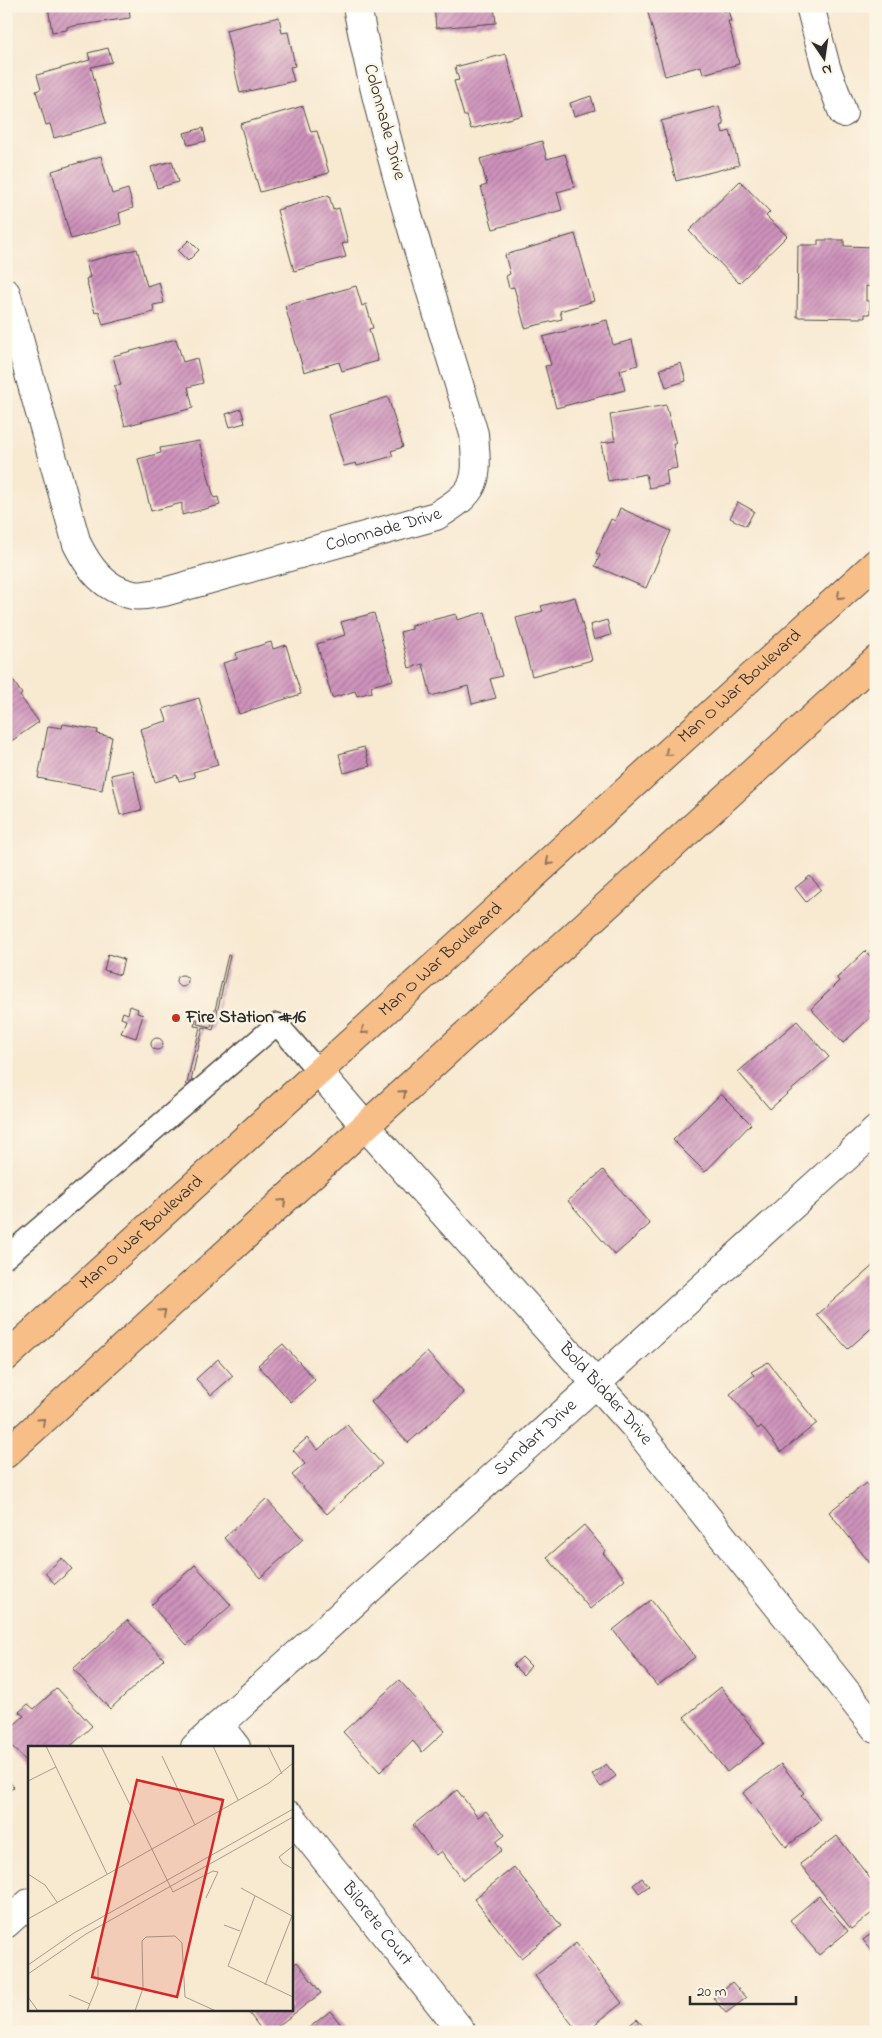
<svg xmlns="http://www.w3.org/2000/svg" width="882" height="2038" font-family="'Indie Flower',sans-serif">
  <defs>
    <pattern id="building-hatch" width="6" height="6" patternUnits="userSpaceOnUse" patternTransform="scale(1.25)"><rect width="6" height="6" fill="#ce92bb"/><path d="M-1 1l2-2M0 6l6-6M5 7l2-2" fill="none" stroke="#a77798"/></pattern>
  </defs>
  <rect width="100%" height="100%" fill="#fcf5e5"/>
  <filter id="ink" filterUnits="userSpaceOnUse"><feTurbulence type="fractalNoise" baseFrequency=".02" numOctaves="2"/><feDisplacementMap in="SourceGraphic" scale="10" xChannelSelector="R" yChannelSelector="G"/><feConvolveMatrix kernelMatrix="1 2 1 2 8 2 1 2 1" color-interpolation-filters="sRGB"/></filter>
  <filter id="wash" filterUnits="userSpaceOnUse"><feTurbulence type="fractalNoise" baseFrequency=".0096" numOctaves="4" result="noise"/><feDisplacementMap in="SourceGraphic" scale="20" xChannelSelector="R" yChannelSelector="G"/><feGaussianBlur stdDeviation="1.12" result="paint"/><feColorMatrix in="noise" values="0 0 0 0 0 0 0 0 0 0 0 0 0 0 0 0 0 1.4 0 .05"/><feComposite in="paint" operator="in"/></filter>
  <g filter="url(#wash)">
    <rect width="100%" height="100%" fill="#f8e9d1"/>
    <g id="blocks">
      <!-- building -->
      <g fill="url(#building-hatch)">
        <path d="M48 6H129L130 18 67 27V30L52 32Z"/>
        <path d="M434 6H494L496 23 436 28Z"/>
        <path d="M659 6H722L723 12 728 10 731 21H728L739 64 703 74 701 66 665 76 647 9Z"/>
        <path d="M279 17 282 33 288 32 295 66 290 67 294 81 240 93 226 30Z"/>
        <path d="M108 48 112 62 91 67 106 123 54 138 50 124 46 125 36 91 41 89 37 75 90 60 88 53Z"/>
        <path d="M506 54 523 115 471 129 467 116H464L454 81 459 80 455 67Z"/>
        <path d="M591 96 595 110 574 116 570 103Z"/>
        <path d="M303 106 311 132 317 131 329 173 260 192 240 124Z"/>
        <path d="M719 106 724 125 721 126 723 133 730 131 739 165 676 181 661 121Z"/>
        <path d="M203 128 206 141 188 145 184 133Z"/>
        <path d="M542 141 547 159 565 154 575 187 557 192 562 210 493 229 481 187 487 185 480 159Z"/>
        <path d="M101 156 112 194 128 189 133 208 119 213 121 224 71 239 52 171Z"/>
        <path d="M172 161 178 182 157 188 151 167Z"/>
        <path d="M740 181 770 212 766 216 787 236 739 283 689 231Z"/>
        <path d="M329 195 333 210 339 208 348 242 342 244 346 257 294 271 277 210Z"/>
        <path d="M575 234 594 301 560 311 562 319 525 328 514 287 509 288 506 276 510 274 505 255Z"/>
        <path d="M189 240 199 250 188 261 178 251Z"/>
        <path d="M818 240H844V246L875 247V282H870V287L866 286V301H870V314H865V318L797 317 798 245H818Z"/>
        <path d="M137 249 147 286 159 282 164 303 153 305 154 312 103 325 99 311 95 313 86 279 90 277 86 262Z"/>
        <path d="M356 286 362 306 366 304 373 328 369 329 378 361 342 371 339 362 304 372 285 306Z"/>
        <path d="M607 320 613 345 632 340 638 365 620 370 625 390 556 408 545 366 551 365 543 337Z"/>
        <path d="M176 339 183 362 197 358 203 383 188 387 193 408 125 426 114 386 121 385 113 356Z"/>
        <path d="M681 363 686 381 666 387 660 369Z"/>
        <path d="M388 397 403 447 391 451 393 456 357 466 356 463 344 466 328 415Z"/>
        <path d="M666 405 676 444H673L677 468 666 470 668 484 649 488 646 474 608 481 601 443 615 441 610 415Z"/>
        <path d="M241 409 245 423 230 427 226 414Z"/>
        <path d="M199 441 214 498 218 497 220 505 182 515V503L151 511 138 459 161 453 160 448Z"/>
        <path d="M738 502 754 511 746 526 730 518Z"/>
        <path d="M620 508 671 531 646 588 595 566 600 555 596 553 611 519 615 521Z"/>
        <path d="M575 597 592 660 532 676 516 618 543 611 541 606Z"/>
        <path d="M485 612 502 676 490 679 496 698 472 704 468 686 431 696 423 664 409 668 400 632 412 629V625L456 614 457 620Z"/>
        <path d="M374 613 393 680 371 686 372 692 357 696 355 691 332 698 317 644 345 635 341 622Z"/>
        <path d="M607 620 611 635 594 640 590 625Z"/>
        <path d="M271 642 273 649 286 645 301 694 239 714 223 663 237 659 236 653Z"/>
        <path d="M8 673 22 694 20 696 39 722 7 744Z"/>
        <path d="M199 698 218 765 193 772 195 777 179 781 177 775 155 782 140 729 167 721 163 709Z"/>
        <path d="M63 724 98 730 97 734 112 737 102 790 38 778 48 726 62 728Z"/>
        <path d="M364 747 370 766 344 773 339 754Z"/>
        <path d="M133 770 142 810 120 815 111 775Z"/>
        <path d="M810 876 821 889 806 902 795 888Z"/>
        <path d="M865 951 876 962V1005L869 1011 873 1015 843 1043 811 1009 839 981 837 978Z"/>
        <path d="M108 954 124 959 120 975 104 970Z"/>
        <path d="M228 955 230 956 213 1030 203 1027 190 1086 185 1084 187 1083 200 1027 194 1026 196 1019H198L197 1024 211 1027Z"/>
        <circle cx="182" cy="981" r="6"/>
        <path d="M130 1006 138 1009 137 1013 143 1015 136 1038 121 1033 126 1020 121 1018 123 1012 128 1014Z"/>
        <path d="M797 1021 829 1057 770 1109 738 1072Z"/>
        <circle cx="157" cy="1044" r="6"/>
        <path d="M721 1094 751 1124 705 1172 673 1140Z"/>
        <path d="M603 1170 650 1224 615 1255 568 1201Z"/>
        <path d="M876 1263V1324L848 1349 817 1315Z"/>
        <path d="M283 1344 315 1380 291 1402 258 1365Z"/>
        <path d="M427 1352 464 1393 408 1443 371 1402Z"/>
        <path d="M218 1359 233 1376 211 1395 196 1379Z"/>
        <path d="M768 1362 817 1423 781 1452 761 1426 758 1429 730 1394 754 1375 751 1372Z"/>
        <path d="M347 1425 382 1464 327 1514 292 1475 305 1464 293 1450 307 1438 318 1450Z"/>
        <path d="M866 1483 876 1496V1558L870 1563 829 1512Z"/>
        <path d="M266 1499 303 1539 260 1578 224 1538Z"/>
        <path d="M584 1525 606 1551 603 1553 625 1579 590 1609 547 1557Z"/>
        <path d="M62 1558 72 1569 55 1584 45 1573Z"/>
        <path d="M195 1565 231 1605 187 1645 151 1605Z"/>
        <path d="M651 1600 695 1657 657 1686 613 1630Z"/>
        <path d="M127 1620 164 1659 110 1709 73 1669Z"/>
        <path d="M522 1657 531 1666 523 1675 513 1665Z"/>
        <path d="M399 1680 445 1731 422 1752 413 1741 380 1772 343 1732Z"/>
        <path d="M721 1687 764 1743 727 1772 684 1717Z"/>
        <path d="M57 1688 92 1726 70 1747H29V1764L6 1740V1732L24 1716 19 1712 28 1704 34 1709Z"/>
        <path d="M606 1764 616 1776 601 1787 592 1775Z"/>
        <path d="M781 1764 804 1793 801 1795 821 1820 786 1847 743 1793Z"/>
        <path d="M6 1778 14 1787 6 1794Z"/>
        <path d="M457 1790 478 1817 486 1811 505 1835 496 1842 502 1850 463 1880 441 1851 436 1855 413 1825Z"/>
        <path d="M837 1836 876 1886V1910L851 1929 800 1864Z"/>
        <path d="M514 1867 561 1926 521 1958 474 1899Z"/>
        <path d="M642 1878 649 1886 639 1893 633 1885Z"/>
        <path d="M819 1896 848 1931 819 1955 790 1920Z"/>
        <path d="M876 1930V1956L863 1940Z"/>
        <path d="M576 1943 622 2003 585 2032H578L535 1976Z"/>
        <path d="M291 1962 294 1965 297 1962 321 1993 270 2032H263L246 2009H291Z"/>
        <path d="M732 1982 746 1998 726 2013 713 1998Z"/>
        <path d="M330 2011 347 2032H304Z"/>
        <path d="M637 2019 648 2032H621Z"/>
      </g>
    </g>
  </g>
  <g filter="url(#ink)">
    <use href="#blocks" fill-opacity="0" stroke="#4a4844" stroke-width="1"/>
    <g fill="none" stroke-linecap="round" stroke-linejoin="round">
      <defs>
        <path id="service" d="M6 1257 277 1024 319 1072"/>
        <g id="minor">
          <path d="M810 6 826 67 843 113"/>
          <path id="s1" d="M6 293 77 544C89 568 104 589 133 595 142 597 155 593 164 592L436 516C479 490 478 482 474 434 432 293 384 151 357 6"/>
          <path d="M219 1725 236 1747"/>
          <path id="s2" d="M195 1747 876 1130"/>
          <path id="s3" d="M291 1816 462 2032"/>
          <path d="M6 1924 29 1903"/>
        </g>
        <g id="tertiary">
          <path id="s4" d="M319 1072 366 1127 636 1428 876 1729"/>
        </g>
        <g id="primary">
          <path id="s5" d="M6 1357 876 563"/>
          <path d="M6 1454 876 660"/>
        </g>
      </defs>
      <!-- service casing -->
      <use href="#service" stroke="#4a4844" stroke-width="24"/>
      <!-- minor casing -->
      <use href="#minor" stroke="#4a4844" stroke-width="30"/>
      <!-- tertiary casing -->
      <use href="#tertiary" stroke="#4a4844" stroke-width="30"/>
      <!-- primary casing -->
      <use href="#primary" stroke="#4a4844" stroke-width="30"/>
      <!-- service -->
      <use href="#service" stroke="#fff" stroke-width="21"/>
      <!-- minor -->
      <use href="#minor" stroke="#fff" stroke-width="28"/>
      <!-- tertiary -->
      <use href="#tertiary" stroke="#fff" stroke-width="28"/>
      <!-- primary -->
      <use href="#primary" stroke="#f7be88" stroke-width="28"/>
    </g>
    <!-- one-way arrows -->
    <defs><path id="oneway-chevron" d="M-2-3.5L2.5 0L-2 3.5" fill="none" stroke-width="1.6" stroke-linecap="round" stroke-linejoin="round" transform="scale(1.25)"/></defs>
    <g stroke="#91745a">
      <use href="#oneway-chevron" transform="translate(840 596) rotate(138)"/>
      <use href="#oneway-chevron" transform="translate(668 753) rotate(138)"/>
      <use href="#oneway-chevron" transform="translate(549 862) rotate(138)"/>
      <use href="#oneway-chevron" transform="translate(364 1031) rotate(138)"/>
      <use href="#oneway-chevron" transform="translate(403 1093) rotate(-42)"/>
      <use href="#oneway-chevron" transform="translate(283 1202) rotate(-42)"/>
      <use href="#oneway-chevron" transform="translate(163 1312) rotate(-42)"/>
      <use href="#oneway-chevron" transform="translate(42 1421) rotate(-42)"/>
    </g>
  </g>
  <!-- markers -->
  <circle fill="#c8321e" stroke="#fcf5e5" stroke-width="2" cx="176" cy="1018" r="5"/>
  <g text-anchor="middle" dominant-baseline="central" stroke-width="4.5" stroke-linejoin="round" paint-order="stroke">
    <!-- street labels -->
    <g font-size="18" fill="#2b2b2b" stroke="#fcf5e5">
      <text transform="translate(384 122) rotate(75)">Colonnade Drive</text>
      <text stroke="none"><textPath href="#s1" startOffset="599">Colonnade Drive</textPath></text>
      <text stroke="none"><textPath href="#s5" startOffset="994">Man O War Boulevard</textPath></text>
      <text stroke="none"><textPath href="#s5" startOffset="589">Man O War Boulevard</textPath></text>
      <text stroke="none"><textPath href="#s5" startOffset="184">Man O War Boulevard</textPath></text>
      <text stroke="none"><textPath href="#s4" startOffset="431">Bold Bidder Drive</textPath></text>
      <text stroke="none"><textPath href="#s2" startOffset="460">Sundart Drive</textPath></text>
      <text stroke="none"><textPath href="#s3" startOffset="138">Bilorete Court</textPath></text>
    </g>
    <!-- poi labels -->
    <g font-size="18" font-weight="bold" fill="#2b2b2b" stroke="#fcf5e5" text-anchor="start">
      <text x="186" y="1018">Fire Station #16</text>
    </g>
  </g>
  <!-- overview -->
  <g transform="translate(28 1746)">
    <rect width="265" height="265" fill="#f8e9d1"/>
    <path fill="none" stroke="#a69d8f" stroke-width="1" d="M18 0 79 128M73 0 145 146 185 125 190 126 178 152M185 0 210 54M240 0 254 28M134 10 167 79M0 35 28 21M265 100 251 111 255 117 265 123M0 128 17 139 29 156M213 142 264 170 237 239M227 150 200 220 265 251M0 173 241 37 265 17M196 179 212 185M0 219 46 187 265 63M0 228 58 188 265 71M41 249 62 258M0 251 10 265M59 265 70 238V221M107 265 115 242 114 195 118 191 147 190 154 197 157 251 188 265"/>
    <path fill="#d62828" fill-opacity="0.15" stroke="#d62828" stroke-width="2.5" d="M109 34 195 54 149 251 64 231Z"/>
    <rect width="265" height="265" fill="none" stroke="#2b2b2b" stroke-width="2.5"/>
  </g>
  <!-- margin -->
  <rect width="882" height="2038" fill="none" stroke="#fcf5e5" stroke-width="25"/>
  <!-- north arrow -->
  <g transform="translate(824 58) rotate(167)" stroke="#fcf5e5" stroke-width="4" paint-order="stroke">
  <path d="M0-4L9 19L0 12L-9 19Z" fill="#2b2b2b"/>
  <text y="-8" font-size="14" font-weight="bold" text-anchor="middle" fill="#2b2b2b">N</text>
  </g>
  <!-- scale -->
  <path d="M690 1996v8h106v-8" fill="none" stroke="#2b2b2b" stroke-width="2.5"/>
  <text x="697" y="1996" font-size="15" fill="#2b2b2b" stroke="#fcf5e5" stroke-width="4" paint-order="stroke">20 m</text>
</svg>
